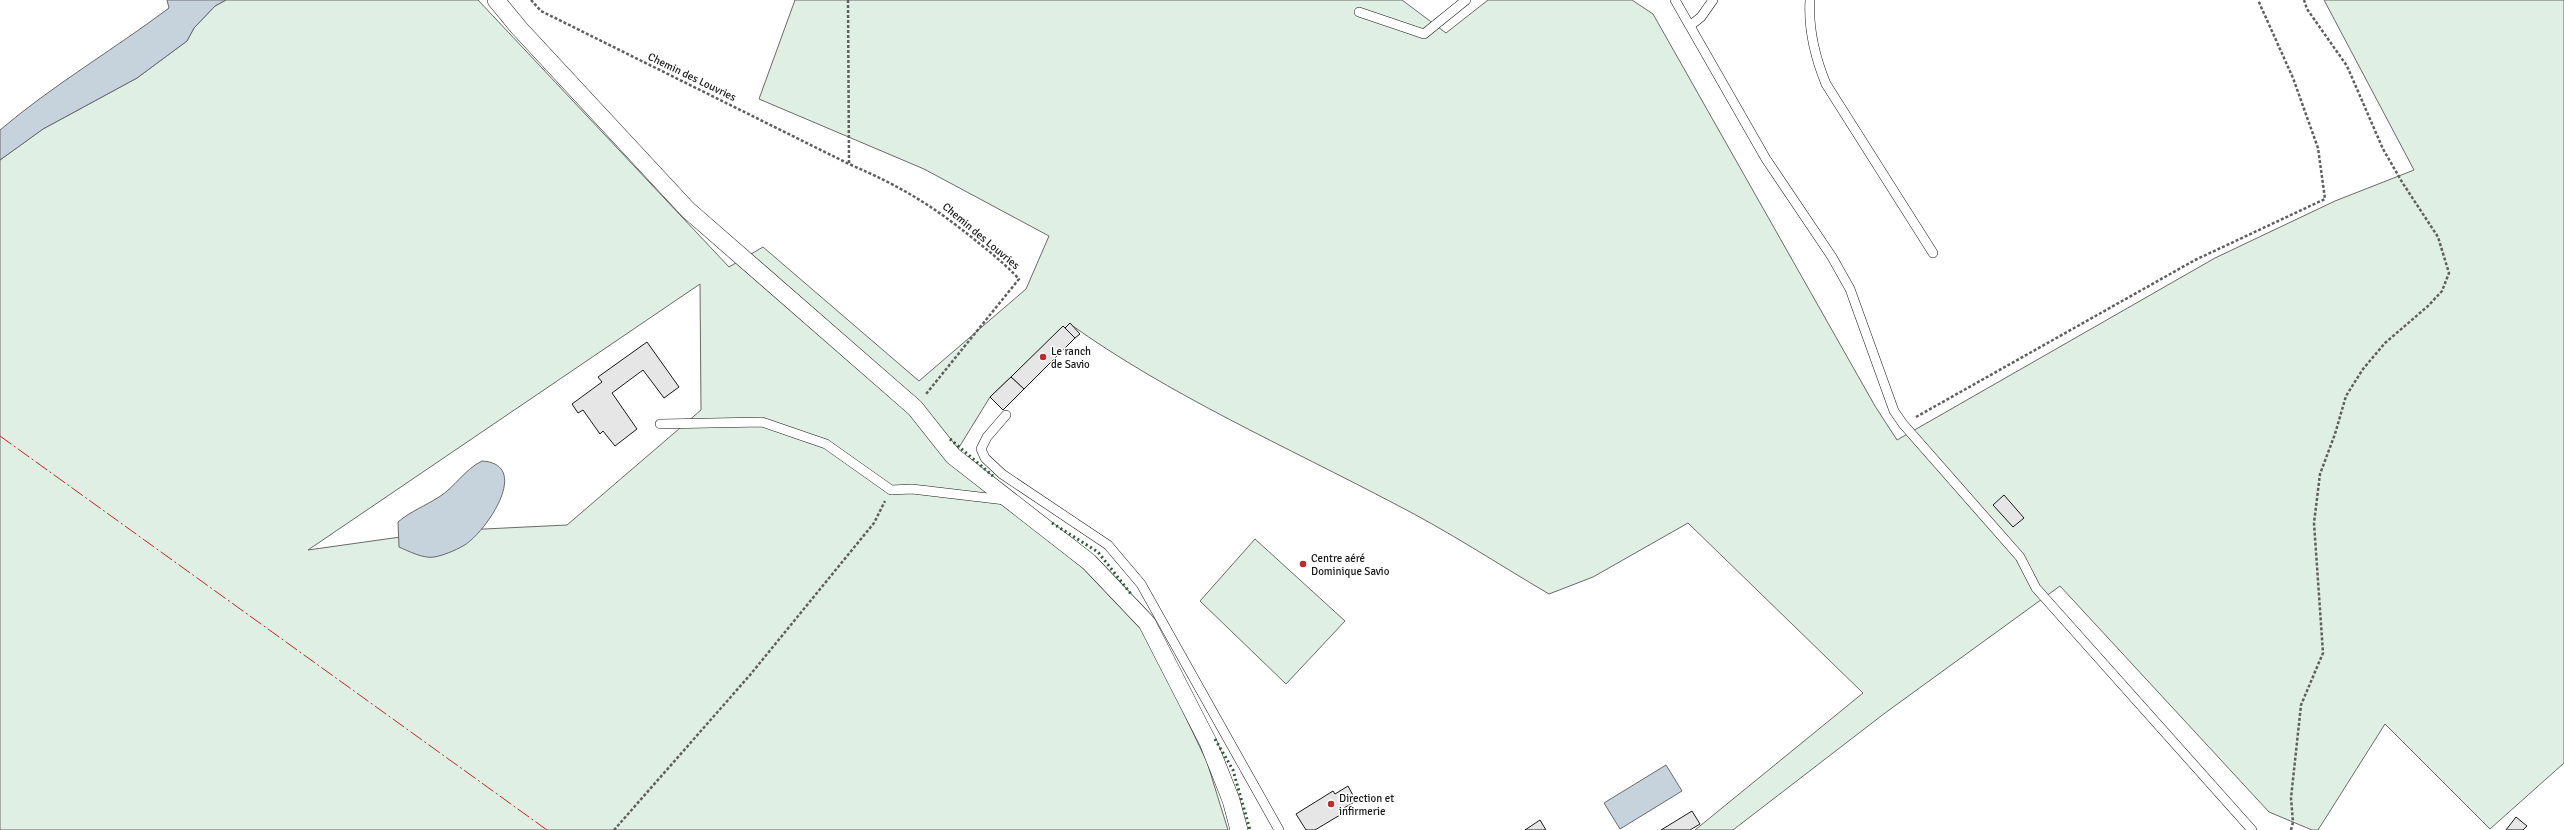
<svg xmlns="http://www.w3.org/2000/svg" width="2564" height="830" font-family="Signika,sans-serif">
  <rect width="100%" height="100%" fill="#fff"/>
  <!-- green -->
  <g fill="#e0efe3" stroke="#6a6a6a" fill-rule="evenodd">
    <path d="M226 0H478L729 267 763 247 919 381 1026 289 1049 236 924 169 759 99 795 0H1402L1446 33 1488 0H1632L1653 14 1875 406 1897 440 2215 258 2335 201 2414 170 2324 0H2564V763L2490 829 2385 724 2318 830H2312L2269 812 2060 586 1885 713 1733 830H1695L1863 693 1688 523 1593 577 1549 594C1498 564 1448 531 1395 504 1287 447 1169 395 1070 324L1065 328 1063 327 990 397 950 462 1084 569 1143 628 1207 762 1228 830H0V160L43 129 137 78 187 41 194 28 215 6ZM700 284 701 410 567 525 443 531 308 550Z"/>
    <path d="M1255 539 1345 621 1286 684 1200 601Z"/>
  </g>
  <!-- water -->
  <g fill="#c6d2dc" stroke="#6a6a6a">
    <path d="M167 0H226L215 6 194 28 187 41 137 78 43 129 0 160V130C53 85 113 50 169 8Z"/>
    <path d="M482 461C533 464 485 534 463 546 456 550 442 556 434 557 424 559 408 551 399 547L398 522C411 511 425 506 439 497 455 487 465 469 482 461Z"/>
    <path d="M1666 765 1682 791 1620 829 1604 803Z"/>
  </g>
  <!-- building -->
  <g fill="#e6e6e6" stroke="#1a1a1a">
    <path d="M1070 323 1080 334 1075 338 1065 328Z"/>
    <path d="M1063 326 1075 338 1024 389 1011 377Z"/>
    <path d="M647 342 679 387 664 398 643 370 612 393 637 429 615 446 603 431 600 434 583 410 578 413 572 404 602 382 598 377Z"/>
    <path d="M1011 377 1024 389 1003 410 990 397Z"/>
    <path d="M2004 495 2024 518 2013 527 1993 505Z"/>
    <path d="M1348 786 1356 801 1344 808 1345 812 1315 830H1306L1296 814 1333 791 1335 794Z"/>
    <path d="M1692 811 1700 824 1690 830H1661Z"/>
    <path d="M2516 817 2527 826 2523 830H2506Z"/>
    <path d="M1540 820 1546 830H1525Z"/>
  </g>
  <g fill="none" stroke-linecap="round" stroke-linejoin="round">
    <defs>
      <g id="service">
        <path d="M1675 0 1766 159 1832 257 1850 289 1894 411 1903 424 2020 557 2036 588 2252 830"/>
        <path d="M1810 0C1808 30 1815 57 1826 84L1933 253"/>
        <path d="M1359 12 1424 34 1466 0"/>
        <path d="M1691 25 1701 17 1713 0"/>
        <path d="M1006 415 987 437 981 449 985 458 1002 474 1108 545 1141 584 1279 830"/>
        <path d="M660 424 762 422 826 444 891 490 912 489 1005 500"/>
      </g>
      <path id="minor" d="M496 0 519 28 688 210 915 408 953 456 1089 562 1147 623 1208 742 1231 800 1239 830"/>
    </defs>
    <!-- service casing -->
    <use href="#service" stroke="#1a1a1a" stroke-width="10"/>
    <!-- minor casing -->
    <use href="#minor" stroke="#1a1a1a" stroke-width="18"/>
    <!-- path -->
    <g stroke="#5f5f5f" stroke-width="2.5" stroke-dasharray="3 2" stroke-linecap="butt">
      <path d="M531 0 541 11 849 164C900 186 932 205 975 240 990 252 1005 264 1019 279L926 394"/>
      <path d="M848 0 849 164"/>
      <path d="M1916 417 2195 260 2325 199 2318 148 2293 78 2258 0"/>
      <path d="M614 830 750 675 874 523 885 501"/>
      <path d="M2291 830 2293 822 2291 798 2301 705 2323 653 2314 523 2320 474 2335 434 2346 396 2363 369 2385 343 2428 306 2442 291 2449 273 2438 237 2402 182 2383 149 2347 66 2307 9 2304 0"/>
    </g>
    <!-- service -->
    <use href="#service" stroke="#fff" stroke-width="9"/>
    <!-- minor -->
    <use href="#minor" stroke="#fff" stroke-width="17"/>
    <!-- hedge -->
    <g stroke="#2b5a34" stroke-width="3" stroke-dasharray="2 3" stroke-linecap="butt">
      <path d="M950 439 993 476"/>
      <path d="M1052 523 1098 552 1131 594"/>
      <path d="M1215 739 1233 770 1250 830"/>
    </g>
    <!-- power -->
    <path stroke="#c62828" stroke-width="1" stroke-dasharray="14 3 2 3" stroke-linecap="butt" d="M0 436 547 830"/>
  </g>
  <!-- markers -->
  <g fill="#c62828" stroke="#fff" stroke-width="1.5">
    <circle cx="1043" cy="357" r="4"/>
    <circle cx="1303" cy="564" r="4"/>
    <circle cx="1331" cy="804" r="4"/>
  </g>
  <g text-anchor="middle" dominant-baseline="central" stroke-width="3" stroke-linejoin="round" paint-order="stroke">
    <!-- street labels -->
    <g font-size="11" fill="#1a1a1a" stroke="#fff">
      <text transform="translate(692 77) rotate(26)">Chemin des Louvries</text>
      <text transform="translate(981 236) rotate(40)">Chemin des Louvries</text>
    </g>
    <!-- poi labels -->
    <g font-size="11" fill="#1a1a1a" stroke="#fff" text-anchor="start">
      <text x="1051" y="351">Le ranch<tspan x="1051" dy="13">de Savio</tspan></text>
      <text x="1311" y="558">Centre aéré<tspan x="1311" dy="13">Dominique Savio</tspan></text>
      <text x="1339" y="798">Direction et<tspan x="1339" dy="13">infirmerie</tspan></text>
    </g>
  </g>
</svg>
